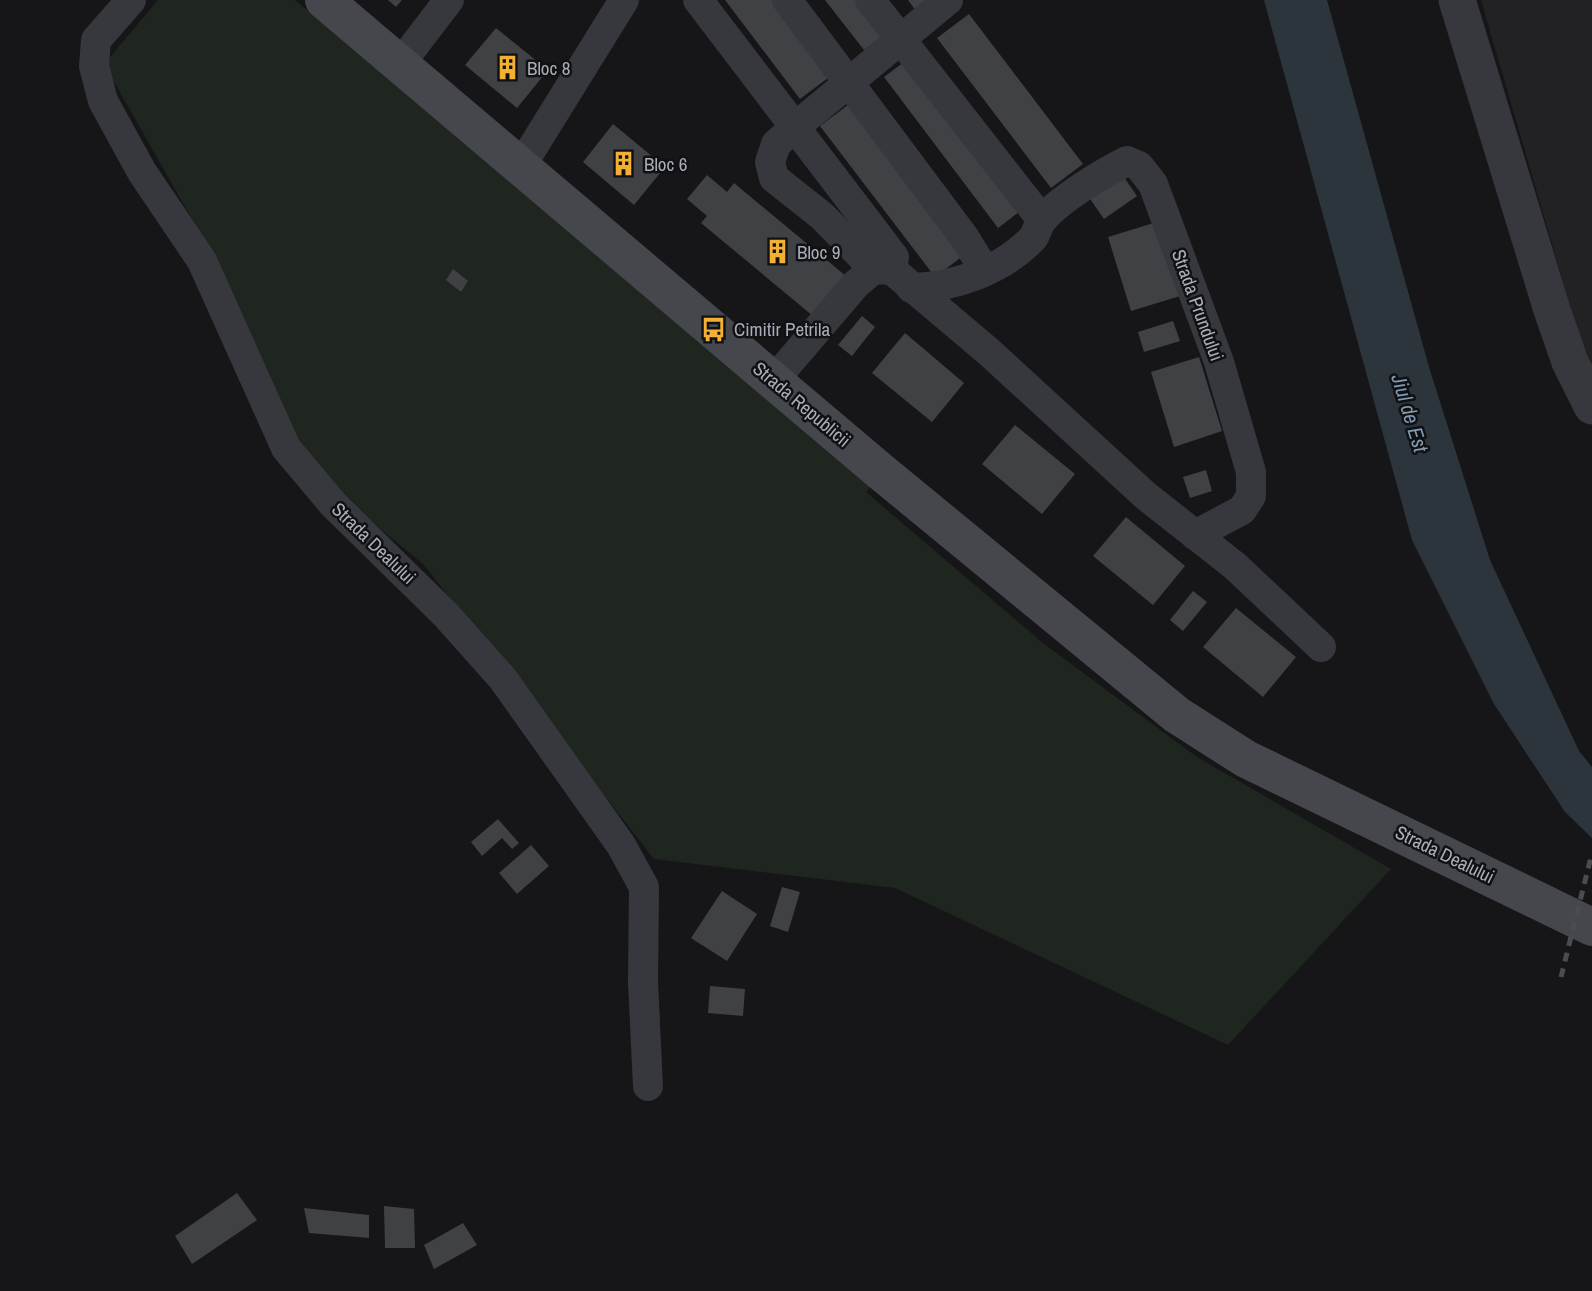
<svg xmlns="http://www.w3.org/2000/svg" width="1592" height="1291" font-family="'Archivo Narrow',sans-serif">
  <rect width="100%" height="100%" fill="#161618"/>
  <!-- built -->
  <path fill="#222225" d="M1481 0H1592V365L1579 337Z"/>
  <!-- green -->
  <path fill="#1e261f" d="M158 0H295L875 482 866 492 1043 643 1197 757 1391 869 1228 1045 895 888 654 859 424 565 312 472 198 230 104 64Z"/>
  <!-- water -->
  <path fill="#2c353c" d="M1264 0H1327L1429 367 1490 560 1579 751 1592 767V838L1565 812 1494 704 1412 540Z"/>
  <!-- building -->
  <g fill="#404145">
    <path d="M388 0H402L396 7Z"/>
    <path d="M725 0H775L832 75 800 99Z"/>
    <path d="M825 0H858L884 35 864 50Z"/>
    <path d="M908 0H931L916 11Z"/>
    <path d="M969 14 1083 164 1051 188 937 38Z"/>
    <path d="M496 28 548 70 517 108 465 65Z"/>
    <path d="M904 62 1019 212 998 228 884 77Z"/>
    <path d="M852 102 967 253 935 277 820 126Z"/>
    <path d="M613 124 665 167 634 205 583 162Z"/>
    <path d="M1121 173 1137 196 1104 219 1088 196Z"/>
    <path d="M707 175 727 192 734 183 852 281 819 321 701 223 707 216 687 199Z"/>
    <path d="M1157 222 1180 296 1131 311 1108 237Z"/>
    <path d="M453 269 468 281 461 292 446 280Z"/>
    <path d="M862 316 875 327 852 356 838 345Z"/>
    <path d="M1173 321 1180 341 1144 352 1138 332Z"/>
    <path d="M905 333 964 383 932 422 872 373Z"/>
    <path d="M1199 357 1222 431 1174 447 1151 372Z"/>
    <path d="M1015 425 1075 474 1042 514 982 464Z"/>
    <path d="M1206 470 1212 491 1190 498 1183 477Z"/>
    <path d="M1126 517 1185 566 1153 605 1093 556Z"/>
    <path d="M1193 591 1207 602 1183 631 1170 620Z"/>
    <path d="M1236 608 1296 657 1263 697 1203 647Z"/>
    <path d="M498 819 519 843 512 849 502 838 482 856 471 842Z"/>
    <path d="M531 845 549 866 517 894 499 873Z"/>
    <path d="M782 887 800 892 788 932 770 926Z"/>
    <path d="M722 891 757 914 727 961 691 938Z"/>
    <path d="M710 986 745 989 743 1016 708 1013Z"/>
    <path d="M237 1193 257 1220 192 1264 175 1236Z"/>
    <path d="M384 1206 414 1209 415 1248H385Z"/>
    <path d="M304 1208 369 1215V1238L309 1233Z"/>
    <path d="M463 1223 477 1245 434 1269 424 1245Z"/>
  </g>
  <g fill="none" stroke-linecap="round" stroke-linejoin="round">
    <!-- minor -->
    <g stroke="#37383d" stroke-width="30">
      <path d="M131 0 96 40 94 66 103 101 142 172 202 261 286 448 333 504 446 615 503 679 621 845 644 887 643 982 648 1086"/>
      <path d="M698 0 894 257 892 270"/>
      <path d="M787 0 964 237 985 271"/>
      <path d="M870 0 1042 220"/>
      <path d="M400 64 449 0"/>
      <path d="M521 166 624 0"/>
      <path d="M874 269 822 216 774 178 770 162 776 144 794 128 948 0"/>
      <path d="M911 288C953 288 1003 270 1033 238 1037 233 1038 224 1043 219 1060 199 1103 173 1127 161L1139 166 1153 184 1219 362 1251 472V496L1242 510 1195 535"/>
      <path d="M774 380 856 284 874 269 892 270 989 352 1146 496 1235 566 1321 647"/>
    </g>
    <!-- tertiary -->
    <path stroke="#37383d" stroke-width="37" d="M1457 0 1552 310 1570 362 1592 406"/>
    <!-- secondary -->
    <path stroke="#45474d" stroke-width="38" d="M324 0 880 471 1177 715 1246 759 1592 927"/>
    <!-- rail -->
    <path stroke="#4a4c52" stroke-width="5" stroke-dasharray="9 7" stroke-linecap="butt" d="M1561 977 1592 853"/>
  </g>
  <!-- icons -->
  <defs>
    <symbol id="building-bare" viewBox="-9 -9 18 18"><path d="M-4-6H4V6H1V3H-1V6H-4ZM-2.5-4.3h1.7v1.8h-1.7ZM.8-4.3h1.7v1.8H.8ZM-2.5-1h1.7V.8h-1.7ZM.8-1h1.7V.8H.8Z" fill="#f2b134" stroke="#111113" stroke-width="2.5" paint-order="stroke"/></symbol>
    <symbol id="bus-bare" viewBox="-9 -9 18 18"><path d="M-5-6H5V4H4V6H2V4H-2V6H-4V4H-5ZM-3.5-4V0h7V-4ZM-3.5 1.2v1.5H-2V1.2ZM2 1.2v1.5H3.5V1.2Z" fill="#f2b134" stroke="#111113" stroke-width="2.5" paint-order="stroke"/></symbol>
  </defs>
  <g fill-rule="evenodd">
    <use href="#building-bare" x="490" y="50" width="35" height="35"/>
    <use href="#building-bare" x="606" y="146" width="35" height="35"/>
    <use href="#building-bare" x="760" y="234" width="35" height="35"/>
    <use href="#bus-bare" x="696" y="312" width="35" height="35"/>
  </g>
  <g text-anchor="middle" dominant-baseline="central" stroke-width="5" stroke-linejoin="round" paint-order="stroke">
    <!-- poi labels -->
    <g font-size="19" fill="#a8adb8" stroke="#111113" text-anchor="start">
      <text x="527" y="68">Bloc 8</text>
      <text x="644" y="164">Bloc 6</text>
      <text x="797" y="252">Bloc 9</text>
      <text x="734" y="329">Cimitir Petrila</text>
    </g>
    <!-- street labels -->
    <g font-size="19" fill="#a8adb8" stroke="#111113">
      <text transform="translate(1198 305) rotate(70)">Strada Prundului</text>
      <text transform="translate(802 404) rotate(40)">Strada Republicii</text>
      <text transform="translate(374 543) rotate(44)">Strada Dealului</text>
      <text transform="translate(1445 854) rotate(26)">Strada Dealului</text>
    </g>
    <!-- water labels -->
    <g font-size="21" font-style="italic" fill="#7f9bb3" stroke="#111113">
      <text transform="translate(1410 413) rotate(73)">Jiul de Est</text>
    </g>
  </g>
</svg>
